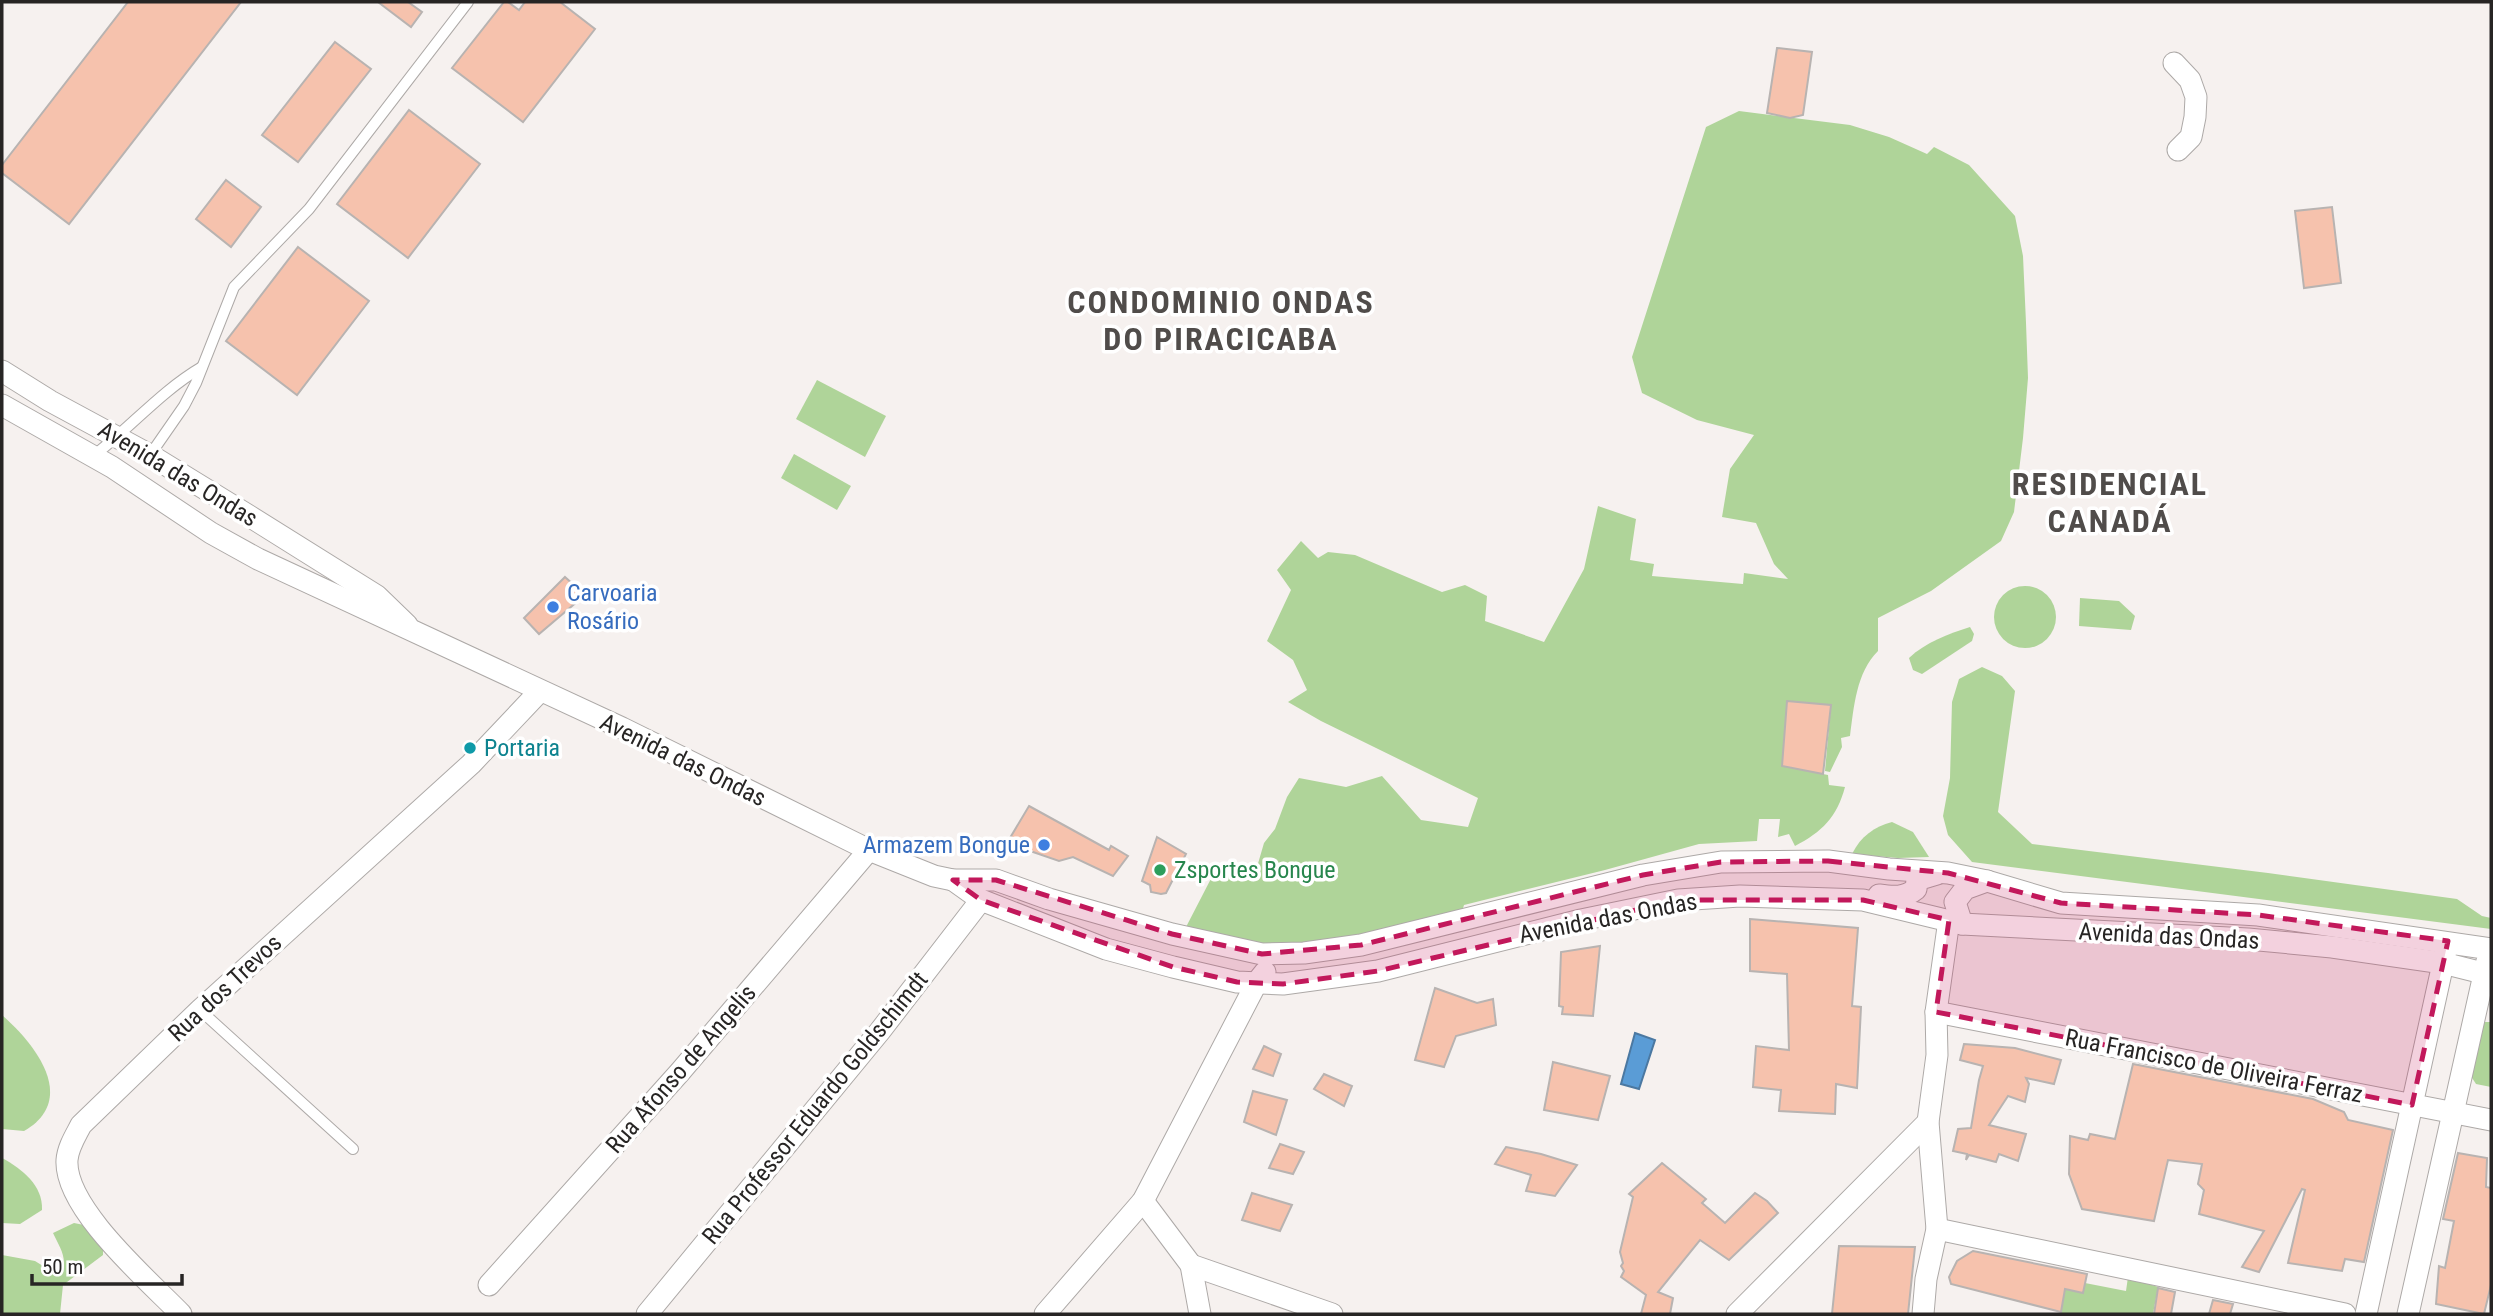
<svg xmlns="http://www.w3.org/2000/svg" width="2493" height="1316" font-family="'Roboto Condensed',sans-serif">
  <rect width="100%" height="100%" fill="#f6f1ef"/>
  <!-- green -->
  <g fill="#afd499">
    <path d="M1739 111 1850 125 1889 137 1927 154 1934 147 1969 165 2015 216 2023 256 2026 323 2028 378 2023 438 2014 512 2001 541 1931 591 1878 618V651C1856 673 1854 707 1850 736L1841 738 1842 747 1830 772 1825 771 1831 705 1787 702 1782 766 1828 775 1829 785 1845 787C1837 817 1822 832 1795 846L1789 834 1778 837 1780 819H1759L1757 841 1699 844 1605 870 1464 905 1461 915C1402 927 1324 950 1264 945 1238 943 1211 935 1185 929L1217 867 1249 875 1257 867 1264 843 1275 829 1287 797 1299 778 1346 787 1382 776 1421 820 1468 827 1478 798 1321 721 1288 702 1307 690 1293 660 1267 641 1291 590 1277 570 1301 541 1318 558 1328 552 1355 555 1442 592 1465 585 1487 596 1485 621 1544 642 1584 569 1598 506 1636 519 1630 560 1654 564 1652 576 1743 584 1744 573 1788 579 1774 564 1756 523 1722 517 1730 469 1754 435 1697 420 1642 393 1632 357 1706 127Z"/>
    <path d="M817 380 886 416 865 457 796 419Z"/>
    <path d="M794 454 851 486 837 510 781 478Z"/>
    <circle cx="2025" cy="617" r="31"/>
    <path d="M2080 598 2119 601 2135 616 2131 630 2079 626Z"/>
    <path d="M1970 627 1974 634 1972 641 1922 674 1913 670 1909 658C1926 642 1948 634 1970 627Z"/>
    <path d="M1982 667 2002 676 2015 691 1998 812 2032 844 2268 873 2457 899 2482 916 2491 918V929L1972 862 1948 835 1943 816 1950 778 1952 702 1959 679Z"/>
    <path d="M1892 822 1913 832 1929 857 1898 858 1852 854C1861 836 1874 827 1892 822Z"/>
    <path d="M2 1015C35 1044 79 1099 24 1131L2 1129Z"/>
    <path d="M2485 1022H2491V1087L2476 1084 2462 1062 2473 1027Z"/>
    <path d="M2 1158C22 1169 43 1185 42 1210L20 1224 2 1223Z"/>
    <path d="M74 1223 84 1225 103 1246V1255L63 1285 60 1314H2V1255L35 1261 59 1276C70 1261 60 1248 53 1233Z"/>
    <path d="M2128 1277 2158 1287 2153 1314H2061L2062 1304 2049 1286 2083 1293 2085 1283 2126 1291Z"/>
  </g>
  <!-- water -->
  <path fill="#5a9cd6" stroke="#4b78a1" stroke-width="2" d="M1635 1033 1655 1040 1639 1089 1621 1084Z"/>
  <!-- building -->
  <g fill="#f6c2ad" stroke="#b8b3b1" stroke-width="2">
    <path d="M128 2H241L69 224 2 173V165Z"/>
    <path d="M378 2H408L422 12 411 27Z"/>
    <path d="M504 2H508L519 10 525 2H560L595 29 523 122 452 68Z"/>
    <path d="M335 42 371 69 298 162 262 135Z"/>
    <path d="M1777 48 1812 52 1803 115 1790 118 1767 113Z"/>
    <path d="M409 110 480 164 408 258 337 204Z"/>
    <path d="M226 180 261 207 231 247 196 219Z"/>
    <path d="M2332 207 2341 283 2304 288 2295 211Z"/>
    <path d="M298 247 369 301 297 395 226 341Z"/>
    <path d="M565 577 585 595 539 634 524 618Z"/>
    <path d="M1787 701 1831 705 1823 774 1782 766Z"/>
    <path d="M1029 806 1109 850 1111 846 1128 856 1113 876 1073 857 1059 861 1007 843Z"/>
    <path d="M1157 837 1186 854 1166 893 1161 894 1151 892 1150 885 1142 881Z"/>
    <path d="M1750 919 1858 928 1852 1006 1861 1007 1857 1088 1836 1084 1835 1114 1779 1111 1781 1090 1753 1087 1756 1046 1789 1050 1787 974 1750 971Z"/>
    <path d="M1600 946 1593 1016 1562 1014 1563 1007 1559 1006 1561 952Z"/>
    <path d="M1435 988 1477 1003 1493 999 1496 1025 1456 1036 1444 1067 1415 1060Z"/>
    <path d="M1964 1044 2015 1048 2061 1060 2054 1084 2026 1078 2029 1084 2025 1102 2008 1096 1989 1125 2026 1134 2018 1161 1999 1154 1996 1162 1969 1155 1966 1160 1967 1154 1953 1151 1958 1129 1971 1128 1979 1080 1983 1066 1960 1060Z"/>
    <path d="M1264 1046 1281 1054 1273 1076 1253 1069Z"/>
    <path d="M1553 1062 1610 1076 1598 1120 1544 1110Z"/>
    <path d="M2133 1064 2313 1099 2344 1112 2348 1120 2393 1130 2364 1262 2345 1259 2342 1271 2288 1263 2305 1190 2302 1189 2259 1272 2242 1267 2264 1231 2199 1214 2204 1190 2198 1184 2202 1164 2168 1160 2154 1221 2082 1209 2069 1174 2070 1136 2088 1140 2090 1134 2115 1139Z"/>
    <path d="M1324 1074 1352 1086 1344 1106 1314 1089Z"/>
    <path d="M1253 1091 1287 1100 1276 1135 1244 1122Z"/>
    <path d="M1280 1144 1304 1152 1293 1174 1269 1168Z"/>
    <path d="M1506 1147 1541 1154 1577 1165 1555 1196 1526 1191 1531 1175 1495 1164Z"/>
    <path d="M2458 1153 2487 1158 2486 1187 2491 1188V1285L2484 1314 2436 1304 2439 1266 2445 1268 2454 1221 2443 1219Z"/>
    <path d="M1662 1163 1706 1199 1702 1203 1725 1223 1755 1193 1767 1201 1778 1213 1729 1260 1700 1240 1658 1292 1673 1298 1670 1314H1641L1646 1295 1621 1277 1624 1271 1621 1266 1623 1263 1620 1252 1633 1197 1629 1194Z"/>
    <path d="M1252 1193 1292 1205 1280 1231 1242 1220Z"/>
    <path d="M1839 1246 1915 1247 1908 1314H1832Z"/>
    <path d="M1973 1251 2087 1274 2083 1293 2065 1289 2061 1312 1951 1284 1949 1277 1957 1261Z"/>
    <path d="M2158 1288 2175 1292 2171 1314H2154Z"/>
    <path d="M2213 1300 2233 1304 2230 1314H2209Z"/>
  </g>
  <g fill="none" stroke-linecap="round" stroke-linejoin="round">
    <defs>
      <g id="lane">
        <path d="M150 455 184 406 196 383 234 287 309 209 468 2"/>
        <path d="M92 457C130 428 161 391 202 367"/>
        <path d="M200 1010 353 1149"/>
      </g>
      <g id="street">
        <path d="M2174 63 2190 80 2196 97 2195 117 2191 137 2178 150"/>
        <path d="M2 371 50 401 150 455 246 514 377 596 407 625"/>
        <path d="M2 405 112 467 211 533 258 559 622 728 869 850 934 876 953 880H996L1049 899 1172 934 1262 954 1304 953 1361 945 1643 875 1721 862 1828 861 1889 869 1948 873 1987 881 2061 903 2258 915 2491 949"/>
        <path d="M953 880 981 900 1106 949 1173 967 1237 982 1283 984 1378 971 1581 920 1678 900 1740 896 1863 900 1962 924 2248 939 2332 947 2443 963 2491 975"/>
        <path d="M1879 895C1893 897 1905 898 1916 889L1917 880 1937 874"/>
        <path d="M1962 924 1955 902 1965 889 1987 881"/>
        <path d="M1936 1012 2491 1120"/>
        <path d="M1143 1201 1191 1265 1200 1314"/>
        <path d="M1937 1229 2345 1314"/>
        <path d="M1191 1265 1332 1314"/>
        <path d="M489 1285 680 1072 869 850"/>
        <path d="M181 1314C148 1280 64 1208 67 1160 68 1147 76 1135 81 1125L200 1010 471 764 540 691"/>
        <path d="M647 1314 880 1031 981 900"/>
        <path d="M1045 1314 1143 1201 1257 982 1265 972"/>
        <path d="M1737 1314 1928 1122"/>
        <path d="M1923 1314 1926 1279 1937 1229 1928 1122 1937 1055 1936 1012 1949 920"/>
        <path d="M2366 1314 2446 950"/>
        <path d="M2408 1314 2487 961"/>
      </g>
    </defs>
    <!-- lane casing -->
    <use href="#lane" stroke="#ada9a7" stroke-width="12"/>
    <!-- street casing -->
    <use href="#street" stroke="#ada9a7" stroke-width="23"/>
    <!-- lane -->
    <use href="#lane" stroke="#fff" stroke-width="10"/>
    <!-- street -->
    <use href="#street" stroke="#fff" stroke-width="21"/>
  </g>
  <!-- marked area -->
  <path fill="#c2185b" fill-opacity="0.2" stroke="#c2185b" stroke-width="5" stroke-dasharray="14 9" stroke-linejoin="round" d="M1828 861 1948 873 2061 903 2258 915 2448 941 2412 1105 1936 1012 1949 920 1863 900H1678L1378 971 1283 984 1237 982 1173 967 981 900 953 880H996L1172 934 1262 954 1361 945 1643 875 1721 862Z"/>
  <!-- markers -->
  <g fill="#3f7fe0" stroke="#fff" stroke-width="2.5">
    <circle cx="553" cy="607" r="7"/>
    <circle cx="1044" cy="845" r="7"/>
  </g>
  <circle fill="#0f9aa8" stroke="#fff" stroke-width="2.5" cx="470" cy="748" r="7"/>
  <circle fill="#2e9e5b" stroke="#fff" stroke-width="2.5" cx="1160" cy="870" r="7"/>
  <g text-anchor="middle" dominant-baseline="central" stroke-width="7" stroke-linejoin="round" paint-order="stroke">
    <!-- street labels -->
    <g font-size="24" fill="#272524" stroke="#fff">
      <text transform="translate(178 474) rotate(31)">Avenida das Ondas</text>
      <text transform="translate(683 760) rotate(26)">Avenida das Ondas</text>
      <text transform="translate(1608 918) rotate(-11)">Avenida das Ondas</text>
      <text transform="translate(2169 936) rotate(3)">Avenida das Ondas</text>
      <text transform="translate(225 988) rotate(-43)">Rua dos Trevos</text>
      <text transform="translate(2214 1066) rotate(11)">Rua Francisco de Oliveira Ferraz</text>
      <text transform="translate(681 1069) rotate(-49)">Rua Afonso de Angelis</text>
      <text transform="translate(815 1108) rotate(-51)">Rua Professor Eduardo Goldschimdt</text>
    </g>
    <!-- shop labels -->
    <g font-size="24" fill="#366cbe" stroke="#fff" text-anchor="start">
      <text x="567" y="593">Carvoaria<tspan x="567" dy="28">Rosário</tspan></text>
      <text x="1030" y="845" text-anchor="end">Armazem Bongue</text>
    </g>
    <!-- culture labels -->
    <g font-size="24" fill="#0d838f" stroke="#fff" text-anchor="start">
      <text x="484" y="748">Portaria</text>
    </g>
    <!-- leisure labels -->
    <g font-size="24" fill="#27864d" stroke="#fff" text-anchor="start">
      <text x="1174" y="870">Zsportes Bongue</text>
    </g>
    <!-- district labels -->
    <g font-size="32" font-weight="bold" letter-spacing="2" fill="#504c4a" stroke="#fff">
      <text x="1221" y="302">CONDOMINIO ONDAS<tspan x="1221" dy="37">DO PIRACICABA</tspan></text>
      <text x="2110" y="484">RESIDENCIAL<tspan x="2110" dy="37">CANADÁ</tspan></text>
    </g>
  </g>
  <!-- border -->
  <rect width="2493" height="1316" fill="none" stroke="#272524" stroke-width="7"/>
  <!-- scale -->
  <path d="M32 1274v10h150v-10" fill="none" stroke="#272524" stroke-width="3.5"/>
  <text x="42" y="1274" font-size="21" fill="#272524" stroke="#ffffff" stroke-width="5" paint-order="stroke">50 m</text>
</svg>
